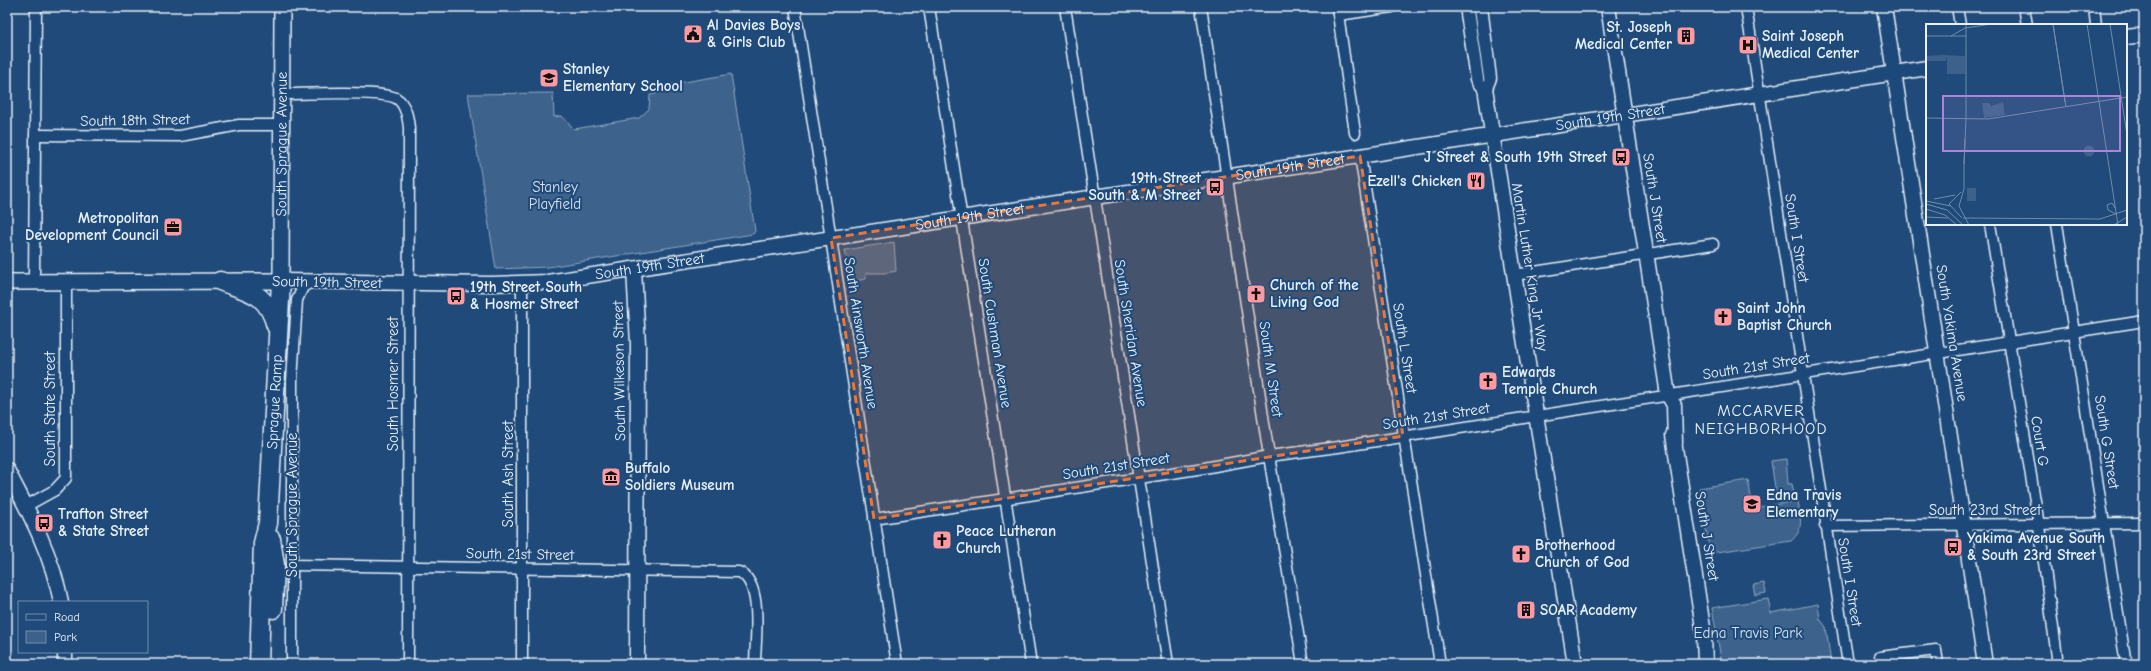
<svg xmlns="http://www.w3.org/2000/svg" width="2151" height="671" font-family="'Comic Neue',sans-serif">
  <rect width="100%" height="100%" fill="#1f4a7a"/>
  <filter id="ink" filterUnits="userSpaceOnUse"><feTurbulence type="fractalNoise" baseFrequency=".025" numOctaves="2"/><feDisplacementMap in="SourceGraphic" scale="8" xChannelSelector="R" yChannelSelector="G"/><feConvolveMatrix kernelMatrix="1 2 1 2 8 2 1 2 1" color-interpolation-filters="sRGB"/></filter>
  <g filter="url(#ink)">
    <!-- green -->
    <g fill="#3c628c" stroke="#92aac2">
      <path d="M731 74 755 231 753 234 548 267 496 269 468 94 553 93 554 117 562 116 574 129 639 118 649 109 650 95 656 94 661 86Z"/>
      <path d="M894 242 896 271 886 273H866V279L850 282 845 250Z"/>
      <path d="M1786 459 1788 484H1792L1795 498 1777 501 1771 461Z"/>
      <path d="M1748 480 1753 508 1798 501C1800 517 1805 529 1791 541L1710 553 1699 488Z"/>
      <path d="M1764 583 1766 593 1755 595 1753 585Z"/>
      <path d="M1768 599 1771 613 1818 604 1820 619 1826 627 1831 664H1722L1712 608Z"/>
    </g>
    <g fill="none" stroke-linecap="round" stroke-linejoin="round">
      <defs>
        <g id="street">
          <path d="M795 7 897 664"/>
          <path d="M929 7 1031 664"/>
          <path d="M1065 7 1168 664"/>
          <path d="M1201 7 1269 456 1303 664"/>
          <path d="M1337 7 1355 133"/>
          <path d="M1746 7 1848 664"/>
          <path d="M1957 7 1960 25"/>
          <path d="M2024 7 2027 25"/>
          <path d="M2094 7 2096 25"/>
          <path d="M1339 15 1392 7"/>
          <path d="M282 94C304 94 380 90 396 98 406 104 408 118 409 128L408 664"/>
          <path d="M35 135 180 136 239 125H282"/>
          <path d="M1360 156 1440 664"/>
          <path d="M1990 224 2038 519 2058 664"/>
          <path d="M2057 224 2126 664"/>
          <path d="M1514 275 1713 244"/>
          <path d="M34 282 36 7"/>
          <path d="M522 284V664"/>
          <path d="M26 506 55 490 66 478V283"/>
          <path d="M874 519 1204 468 1269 456 1338 447 2144 321"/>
          <path d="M1825 526 2144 523"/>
          <path d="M292 565 739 572C764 583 755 641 755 664"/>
          <path d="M1880 657 1936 650 1938 664"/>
          <path d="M292 664V381L297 300 303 287 313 281"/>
        </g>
        <g id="secondary">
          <path d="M1467 7 1478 79 1485 88 1575 664"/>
          <path d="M1480 7 1489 78 1485 88"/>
          <path d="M1608 7 1668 395 1674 405 1675 443"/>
          <path d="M1884 7 1985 664"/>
          <path d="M2126 37 2144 35"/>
          <path d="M634 269 638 344 637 664"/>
          <path id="s1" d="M281 281 491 284 548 282 1927 68"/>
          <path d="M1673 435 1704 634 1705 664"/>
          <path d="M7 470C29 512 52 554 61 602"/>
          <path d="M65 652V664"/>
        </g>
        <g id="primary">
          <path id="s2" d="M7 282 281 281 282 7"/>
        </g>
        <g id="highway">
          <path d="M220 281C249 292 267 292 276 326"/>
          <path d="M271 539 275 565 273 609"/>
          <path id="s3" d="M259 664 263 543 268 523 281 281"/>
        </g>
      </defs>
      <!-- street casing -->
      <use href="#street" stroke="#e8f1f8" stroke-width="13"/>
      <!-- secondary casing -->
      <use href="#secondary" stroke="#e8f1f8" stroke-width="17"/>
      <!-- primary casing -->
      <use href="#primary" stroke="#e8f1f8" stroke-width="18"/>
      <!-- highway casing -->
      <use href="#highway" stroke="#e8f1f8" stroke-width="21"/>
      <!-- street -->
      <use href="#street" stroke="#1f4a7a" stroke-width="10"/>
      <!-- secondary -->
      <use href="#secondary" stroke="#1f4a7a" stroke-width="14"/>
      <!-- primary -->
      <use href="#primary" stroke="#1f4a7a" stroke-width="15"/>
      <!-- highway -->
      <use href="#highway" stroke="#1f4a7a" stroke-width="18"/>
      <!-- tram -->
      <path stroke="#e8f1f8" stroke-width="1" d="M1473 7 1484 81"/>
    </g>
  </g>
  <!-- marked area -->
  <path fill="#e8773b" fill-opacity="0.2" stroke="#e8773b" stroke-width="3" stroke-dasharray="8 5" stroke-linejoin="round" d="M1360 156 1403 436 874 519 831 238Z"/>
  <!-- icons -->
  <defs>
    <symbol id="civic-square" viewBox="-11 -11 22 22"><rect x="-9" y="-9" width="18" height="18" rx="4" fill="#ff9aa2" stroke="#1f4a7a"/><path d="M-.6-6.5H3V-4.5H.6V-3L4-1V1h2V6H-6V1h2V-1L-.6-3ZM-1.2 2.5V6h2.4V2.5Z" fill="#111"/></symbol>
    <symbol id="building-square" viewBox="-11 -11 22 22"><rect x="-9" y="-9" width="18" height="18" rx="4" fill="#ff9aa2" stroke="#1f4a7a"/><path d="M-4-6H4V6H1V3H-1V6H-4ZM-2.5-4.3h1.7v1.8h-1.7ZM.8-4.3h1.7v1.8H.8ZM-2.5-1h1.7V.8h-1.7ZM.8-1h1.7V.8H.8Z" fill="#111"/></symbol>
    <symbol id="hospital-square" viewBox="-11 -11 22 22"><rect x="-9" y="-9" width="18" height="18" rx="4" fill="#ff9aa2" stroke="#1f4a7a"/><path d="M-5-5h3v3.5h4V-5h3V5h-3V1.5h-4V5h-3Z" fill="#111"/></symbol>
    <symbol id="school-square" viewBox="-11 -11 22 22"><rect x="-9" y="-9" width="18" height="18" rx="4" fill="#ff9aa2" stroke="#1f4a7a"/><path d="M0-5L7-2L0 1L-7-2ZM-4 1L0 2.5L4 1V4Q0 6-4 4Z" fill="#111"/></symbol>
    <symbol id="bus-square" viewBox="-11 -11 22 22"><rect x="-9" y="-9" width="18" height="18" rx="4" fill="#ff9aa2" stroke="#1f4a7a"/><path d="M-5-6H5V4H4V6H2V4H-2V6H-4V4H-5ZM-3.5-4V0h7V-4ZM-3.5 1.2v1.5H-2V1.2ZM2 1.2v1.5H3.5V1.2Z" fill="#111"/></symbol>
    <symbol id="restaurant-square" viewBox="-11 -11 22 22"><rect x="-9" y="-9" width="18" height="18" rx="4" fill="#ff9aa2" stroke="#1f4a7a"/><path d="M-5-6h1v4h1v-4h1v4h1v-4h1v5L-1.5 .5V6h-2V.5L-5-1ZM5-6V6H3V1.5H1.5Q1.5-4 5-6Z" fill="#111"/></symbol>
    <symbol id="office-square" viewBox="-11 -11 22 22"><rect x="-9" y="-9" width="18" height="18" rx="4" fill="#ff9aa2" stroke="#1f4a7a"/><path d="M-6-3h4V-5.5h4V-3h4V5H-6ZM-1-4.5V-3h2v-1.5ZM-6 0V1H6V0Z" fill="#111"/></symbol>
    <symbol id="church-square" viewBox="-11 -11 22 22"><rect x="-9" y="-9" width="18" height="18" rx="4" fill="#ff9aa2" stroke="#1f4a7a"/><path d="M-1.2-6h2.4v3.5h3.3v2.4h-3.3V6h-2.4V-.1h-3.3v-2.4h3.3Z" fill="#111"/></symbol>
    <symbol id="museum-square" viewBox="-11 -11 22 22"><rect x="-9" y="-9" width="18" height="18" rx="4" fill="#ff9aa2" stroke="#1f4a7a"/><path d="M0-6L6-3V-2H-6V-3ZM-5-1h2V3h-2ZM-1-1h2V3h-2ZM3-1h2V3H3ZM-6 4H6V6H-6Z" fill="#111"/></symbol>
  </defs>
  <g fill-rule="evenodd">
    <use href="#civic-square" x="682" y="23" width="22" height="22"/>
    <use href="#building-square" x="1675" y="25" width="22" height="22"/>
    <use href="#hospital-square" x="1737" y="34" width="22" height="22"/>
    <use href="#school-square" x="538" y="67" width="22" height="22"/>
    <use href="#bus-square" x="1610" y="146" width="22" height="22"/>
    <use href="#restaurant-square" x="1465" y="170" width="22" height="22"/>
    <use href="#bus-square" x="1204" y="176" width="22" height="22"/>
    <use href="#office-square" x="162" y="216" width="22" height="22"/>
    <use href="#church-square" x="1245" y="283" width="22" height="22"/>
    <use href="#bus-square" x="445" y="285" width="22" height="22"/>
    <use href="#church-square" x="1712" y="306" width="22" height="22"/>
    <use href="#church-square" x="1477" y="370" width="22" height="22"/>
    <use href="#museum-square" x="600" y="466" width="22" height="22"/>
    <use href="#school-square" x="1741" y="493" width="22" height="22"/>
    <use href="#bus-square" x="33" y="512" width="22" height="22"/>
    <use href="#church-square" x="931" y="529" width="22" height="22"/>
    <use href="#bus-square" x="1942" y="536" width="22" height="22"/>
    <use href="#church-square" x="1510" y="543" width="22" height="22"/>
    <use href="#building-square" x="1515" y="599" width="22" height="22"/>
  </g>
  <g text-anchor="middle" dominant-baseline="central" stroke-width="4" stroke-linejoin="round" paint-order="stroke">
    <!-- poi labels -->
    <g font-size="15" font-weight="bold" fill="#e8f1f8" stroke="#1f4a7a" text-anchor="start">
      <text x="707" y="25">Al Davies Boys<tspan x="707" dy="17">&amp; Girls Club</tspan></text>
      <text x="1672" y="27" text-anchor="end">St. Joseph<tspan x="1672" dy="17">Medical Center</tspan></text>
      <text x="1762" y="36">Saint Joseph<tspan x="1762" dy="17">Medical Center</tspan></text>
      <text x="563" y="69">Stanley<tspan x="563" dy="17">Elementary School</tspan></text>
      <text x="1607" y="157" text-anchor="end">J Street &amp; South 19th Street</text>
      <text x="1201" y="178" text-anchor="end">19th Street<tspan x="1201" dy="17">South &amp; M Street</tspan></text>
      <text x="1462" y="181" text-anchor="end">Ezell's Chicken</text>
      <text x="159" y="218" text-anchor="end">Metropolitan<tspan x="159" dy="17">Development Council</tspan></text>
      <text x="1270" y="285">Church of the<tspan x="1270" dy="17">Living God</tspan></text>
      <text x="470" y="287">19th Street South<tspan x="470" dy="17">&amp; Hosmer Street</tspan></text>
      <text x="1737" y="308">Saint John<tspan x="1737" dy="17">Baptist Church</tspan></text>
      <text x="1502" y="372">Edwards<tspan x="1502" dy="17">Temple Church</tspan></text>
      <text x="625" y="468">Buffalo<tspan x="625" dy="17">Soldiers Museum</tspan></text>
      <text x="1766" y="495">Edna Travis<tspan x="1766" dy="17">Elementary</tspan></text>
      <text x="58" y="514">Trafton Street<tspan x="58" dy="17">&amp; State Street</tspan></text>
      <text x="956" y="531">Peace Lutheran<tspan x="956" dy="17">Church</tspan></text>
      <text x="1967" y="538">Yakima Avenue South<tspan x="1967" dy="17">&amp; South 23rd Street</tspan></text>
      <text x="1535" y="545">Brotherhood<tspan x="1535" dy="17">Church of God</tspan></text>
      <text x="1540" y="610">SOAR Academy</text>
    </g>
    <!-- street labels -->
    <g font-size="15" fill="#e8f1f8" stroke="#1f4a7a">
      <text stroke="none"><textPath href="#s1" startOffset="1342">South 19th Street</textPath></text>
      <text transform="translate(135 120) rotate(-1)">South 18th Street</text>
      <text stroke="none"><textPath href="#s2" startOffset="411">South Sprague Avenue</textPath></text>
      <text stroke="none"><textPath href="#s1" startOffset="1018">South 19th Street</textPath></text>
      <text transform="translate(1655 198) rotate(81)">South J Street</text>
      <text stroke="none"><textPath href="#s1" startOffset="694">South 19th Street</textPath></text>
      <text transform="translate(1797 238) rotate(81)">South I Street</text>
      <text stroke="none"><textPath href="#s1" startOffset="370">South 19th Street</textPath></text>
      <text transform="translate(1530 267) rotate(81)">Martin Luther King Jr Way</text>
      <text transform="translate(327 282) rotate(1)">South 19th Street</text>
      <text transform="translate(861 333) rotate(81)">South Ainsworth Avenue</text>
      <text transform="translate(995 333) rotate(81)">South Cushman Avenue</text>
      <text transform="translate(1131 333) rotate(81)">South Sheridan Avenue</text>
      <text transform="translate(1952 333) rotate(81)">South Yakima Avenue</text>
      <text transform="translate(1405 348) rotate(81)">South L Street</text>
      <text transform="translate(1756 366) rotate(-9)">South 21st Street</text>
      <text transform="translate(1271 369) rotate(82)">South M Street</text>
      <text transform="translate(619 371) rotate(-91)">South Wilkeson Street</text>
      <text transform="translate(393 384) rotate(-90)">South Hosmer Street</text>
      <text stroke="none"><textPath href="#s3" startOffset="263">Sprague Ramp</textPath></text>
      <text transform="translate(50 409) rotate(-90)">South State Street</text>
      <text transform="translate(1436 416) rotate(-9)">South 21st Street</text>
      <text transform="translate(2040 441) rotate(81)">Court G</text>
      <text transform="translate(2107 442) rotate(81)">South G Street</text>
      <text transform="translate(1116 466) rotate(-9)">South 21st Street</text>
      <text transform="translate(508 474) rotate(-90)">South Ash Street</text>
      <text transform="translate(292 505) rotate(-90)">South Sprague Avenue</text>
      <text x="1985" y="510">South 23rd Street</text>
      <text transform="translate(1707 536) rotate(81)">South J Street</text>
      <text transform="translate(520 554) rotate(1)">South 21st Street</text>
      <text transform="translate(1850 582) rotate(81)">South I Street</text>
    </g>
    <!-- park labels -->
    <g font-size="15" fill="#d7e3ed" stroke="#1f4a7a">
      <text x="555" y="187">Stanley<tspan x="555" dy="17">Playfield</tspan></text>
      <text x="1748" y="633">Edna Travis Park</text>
    </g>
    <!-- neighbourhood labels -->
    <g font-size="16" letter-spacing="1" fill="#e8f1f8" stroke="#1f4a7a">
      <text x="1761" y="411">MCCARVER<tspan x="1761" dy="18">NEIGHBORHOOD</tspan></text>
    </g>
  </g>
  <!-- overview -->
  <g transform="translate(1926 24)">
    <rect width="201" height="201" fill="#1f4a7a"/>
    <path d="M16 31 39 32V50H21V33L20 37H0V32ZM77 78 79 91 58 94 56 79H63L65 82ZM157.5 127a5.5 5.5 0 1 1 11 0a5.5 5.5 0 1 1-11 0ZM41 164H50V177H41Z" fill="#3c628c"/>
    <path fill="none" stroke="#6f8dac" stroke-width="1" d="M40 0V95M127 0 140 83M127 0 139 78M161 0 192 201M184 0 201 111M0 12H40M25 12 39 4 66 0M0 94 62 95 201 73M39 115 38 140 40 95M38 140V165L33 182 43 201M35 168 23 180 36 194M8 175 29 171M0 177 25 182M0 180 21 186 37 201M189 184 186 179 181 181 182 186 190 190M0 185 19 191 31 201M0 193 22 194M37 194 174 195 201 186M188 201 201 193"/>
    <path fill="#ac85d9" fill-opacity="0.15" stroke="#ac85d9" stroke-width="2" d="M17 72H194V127H17Z"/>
    <rect width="201" height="201" fill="none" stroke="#e8f1f8" stroke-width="2"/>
  </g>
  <!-- margin -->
  <rect width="2151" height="671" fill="none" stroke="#1f4a7a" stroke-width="24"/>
  <rect x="12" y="12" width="2127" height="647" fill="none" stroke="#e8f1f8" stroke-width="1.5" filter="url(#ink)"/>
  <!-- legend -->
  <rect x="18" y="601" width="130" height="52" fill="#1f4a7a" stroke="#6f8dac"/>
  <rect x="26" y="614" width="20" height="6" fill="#1f4a7a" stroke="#6f8dac"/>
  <text x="54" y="621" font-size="12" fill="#e8f1f8">Road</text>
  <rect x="26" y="631" width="20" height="12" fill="#3c628c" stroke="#6f8dac"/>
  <text x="54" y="641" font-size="12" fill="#e8f1f8">Park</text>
</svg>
